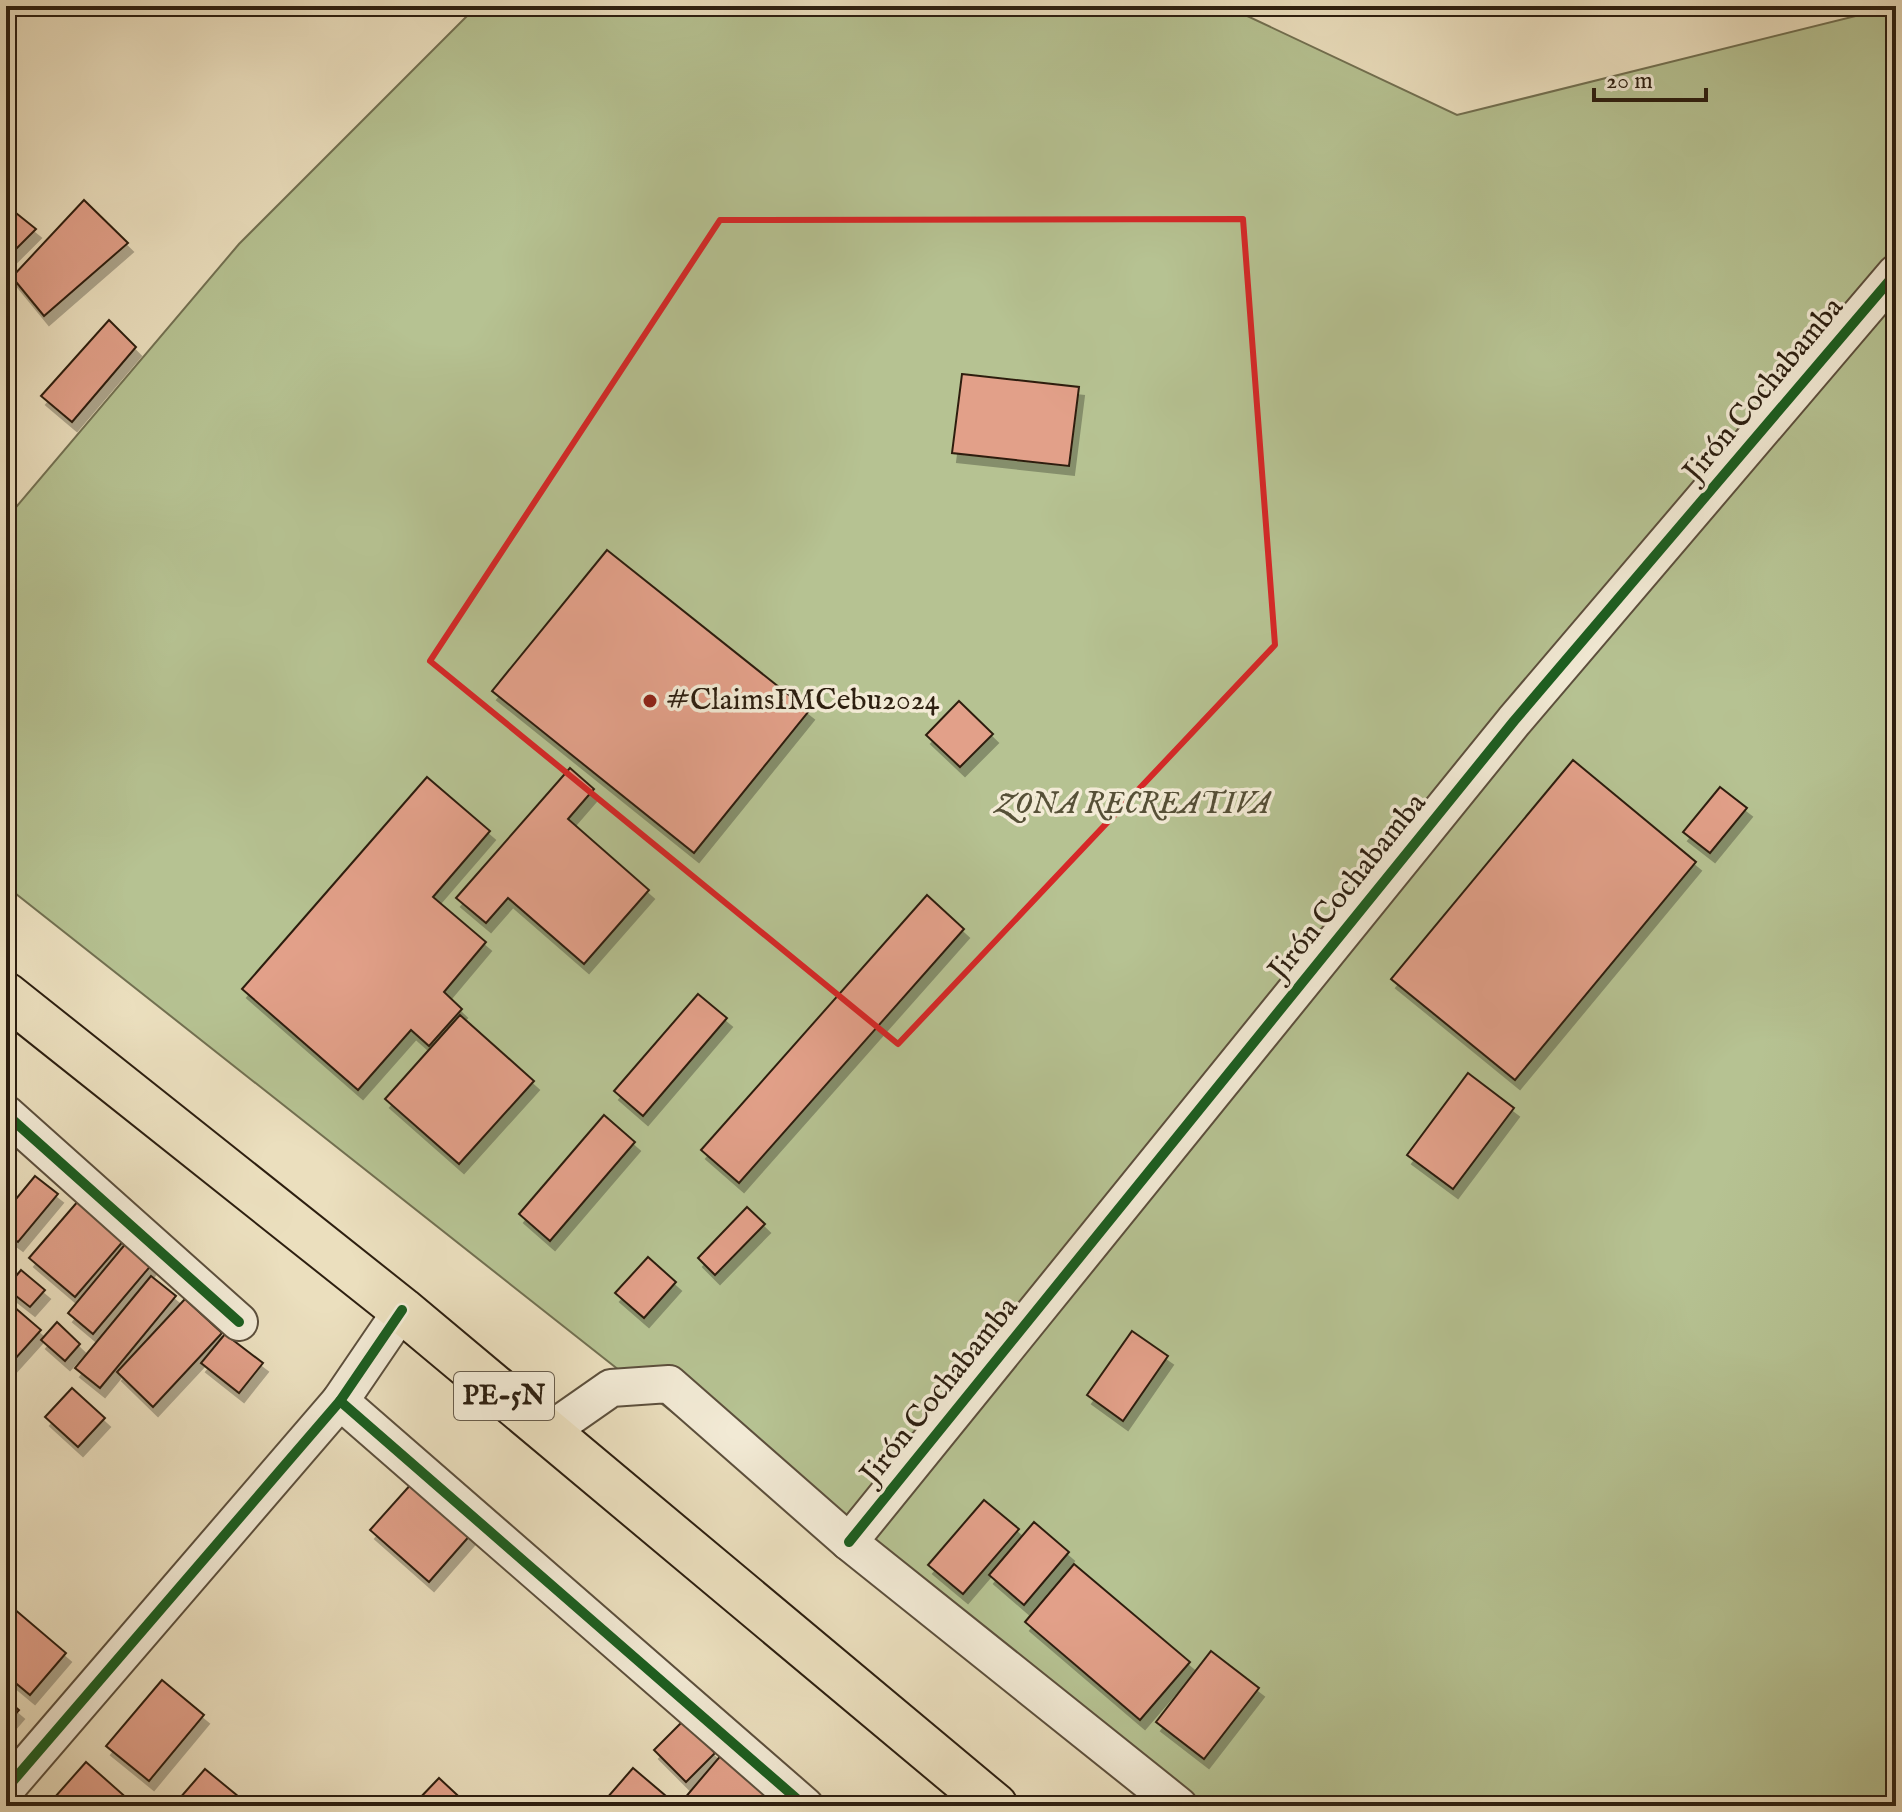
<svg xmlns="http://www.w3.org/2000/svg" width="1902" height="1812" font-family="'IM FELL English',serif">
  <defs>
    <filter id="shadow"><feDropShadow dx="5" dy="9" stdDeviation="0" flood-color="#0004"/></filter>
  </defs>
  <rect width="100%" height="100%" fill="#ebdfbe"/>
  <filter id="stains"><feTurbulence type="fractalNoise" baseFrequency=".0025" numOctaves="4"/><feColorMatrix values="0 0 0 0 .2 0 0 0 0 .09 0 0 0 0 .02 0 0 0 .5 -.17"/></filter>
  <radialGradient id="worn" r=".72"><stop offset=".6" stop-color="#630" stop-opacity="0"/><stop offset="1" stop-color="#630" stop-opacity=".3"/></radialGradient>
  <!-- green -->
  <path fill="#b6c292" stroke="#727051" stroke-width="2" d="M477 6H1226L1457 115 1896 6V1806H1171L6 886V519L239 244Z"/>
  <!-- building -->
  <g fill="#e2a089" stroke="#2d1f10" stroke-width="2" filter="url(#shadow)">
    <path d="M84 200 128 243 44 316 12 277Z"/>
    <path d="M6 205 36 229 6 259Z"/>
    <path d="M109 320 136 347 72 422 41 396Z"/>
    <path d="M962 374 1079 387 1069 466 952 453Z"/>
    <path d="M607 550 809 711 694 853 492 691Z"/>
    <path d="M959 701 993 734 960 767 926 735Z"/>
    <path d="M1573 760 1696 862 1515 1080 1391 979Z"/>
    <path d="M570 768 594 789 568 819 649 890 584 964 508 898 486 923 456 898Z"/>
    <path d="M427 777 490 831 433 897 486 942 444 992 462 1009 429 1046 411 1030 358 1090 242 989Z"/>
    <path d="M1720 787 1747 808 1710 853 1683 832Z"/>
    <path d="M927 895 964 929 739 1183 701 1150Z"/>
    <path d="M698 994 727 1018 643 1116 614 1091Z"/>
    <path d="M460 1015 534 1081 459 1164 385 1099Z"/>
    <path d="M1468 1073 1514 1108 1453 1189 1407 1155Z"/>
    <path d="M604 1115 635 1142 550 1241 519 1214Z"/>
    <path d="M35 1176 58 1194 18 1242 6 1233V1211Z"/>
    <path d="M79 1200 125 1239 75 1297 29 1258Z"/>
    <path d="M747 1207 765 1224 715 1275 698 1258Z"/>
    <path d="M127 1242 153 1263 93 1334 68 1313Z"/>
    <path d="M648 1257 676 1282 644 1318 615 1293Z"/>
    <path d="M21 1270 45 1290 30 1307 6 1288Z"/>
    <path d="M151 1276 176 1296 100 1388 75 1368Z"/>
    <path d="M185 1299 222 1333 153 1407 117 1372Z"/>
    <path d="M6 1300 41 1330 6 1369Z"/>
    <path d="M57 1322 80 1344 65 1361 41 1340Z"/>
    <path d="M1132 1331 1168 1356 1123 1421 1087 1395Z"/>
    <path d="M225 1334 263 1363 239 1393 201 1363Z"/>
    <path d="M72 1388 105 1418 78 1447 45 1417Z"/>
    <path d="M413 1482 472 1533 429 1582 370 1530Z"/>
    <path d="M984 1500 1019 1529 963 1594 928 1565Z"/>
    <path d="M1034 1522 1069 1552 1024 1605 989 1575Z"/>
    <path d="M1074 1564 1190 1662 1140 1720 1025 1622Z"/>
    <path d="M6 1602 66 1653 30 1695 6 1675Z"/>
    <path d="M1211 1651 1259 1688 1204 1759 1156 1722Z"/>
    <path d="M162 1680 204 1715 149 1781 106 1746Z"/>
    <path d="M6 1699 19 1710 6 1725Z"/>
    <path d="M683 1721 715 1753 686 1782 654 1750Z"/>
    <path d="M728 1747 778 1806H678Z"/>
    <path d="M86 1762 129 1800 124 1806H47Z"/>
    <path d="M633 1768 673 1802 670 1806H600Z"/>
    <path d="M205 1769 250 1806H173Z"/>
    <path d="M439 1778 469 1806H423L417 1801Z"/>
  </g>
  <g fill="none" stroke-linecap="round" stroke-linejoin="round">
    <defs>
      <g id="minor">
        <path d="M6 1114 239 1322"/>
        <path d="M340 1401 805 1806"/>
        <path d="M548 1432 611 1388 669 1384 849 1542 1179 1806"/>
        <path d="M849 1542 1514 721 1896 273"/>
        <path d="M6 1789 340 1401 402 1310"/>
      </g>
      <path id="trunk" d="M6 995 402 1310 995 1806"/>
    </defs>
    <!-- minor casing -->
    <use href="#minor" stroke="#5c4f3c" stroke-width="40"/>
    <!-- trunk casing -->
    <use href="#trunk" stroke="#2d1f10" stroke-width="48"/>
    <!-- minor -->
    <use href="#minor" stroke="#f2ead5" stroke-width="36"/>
    <!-- trunk -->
    <use href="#trunk" stroke="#ebdfbe" stroke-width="44"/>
    <defs>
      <g id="cycleway">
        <path d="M6 1114 239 1322"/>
        <path d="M340 1401 805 1806"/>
        <path d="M849 1542 1514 721 1896 273"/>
        <path d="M6 1789 340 1401 402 1310"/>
      </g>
    </defs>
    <!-- cycleway casing -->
    <use href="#cycleway" stroke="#f2ead5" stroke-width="15"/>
    <!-- cycleway -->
    <use href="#cycleway" stroke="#1b5e20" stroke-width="10"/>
  </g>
  <!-- marked area -->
  <path fill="none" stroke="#d62828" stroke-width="6" stroke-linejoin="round" d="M1243 219 1275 645 898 1044 430 661 720 220Z"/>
  <!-- markers -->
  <circle fill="#8f2418" stroke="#f2ead5" stroke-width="3" cx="650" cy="701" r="8"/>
  <g text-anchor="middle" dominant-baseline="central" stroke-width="7" stroke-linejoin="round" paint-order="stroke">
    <!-- shield labels -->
    <rect fill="#f2ead5" stroke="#685c4b" stroke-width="2" x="454" y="1372" width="100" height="48" rx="6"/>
    <g font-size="28" font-weight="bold" fill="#2d1f10">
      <text x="504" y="1396">PE-5N</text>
    </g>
    <!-- street labels -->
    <g font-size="30" fill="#2d1f10" stroke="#f2ead5">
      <text transform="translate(1764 390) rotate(-50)">Jirón Cochabamba</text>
      <text transform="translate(1348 887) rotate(-51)">Jirón Cochabamba</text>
      <text transform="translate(940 1391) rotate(-51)">Jirón Cochabamba</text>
    </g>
    <!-- poi labels -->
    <g font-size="30" fill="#2d1f10" stroke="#f2ead5" text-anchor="start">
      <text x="666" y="701">#ClaimsIMCebu2024</text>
    </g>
    <!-- park labels -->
    <g font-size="30" font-style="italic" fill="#565037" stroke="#f2ead5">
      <text x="1133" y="805">ZONA RECREATIVA</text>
    </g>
  </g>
  <!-- margin -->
  <rect width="1902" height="1812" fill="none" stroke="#ebdfbe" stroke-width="32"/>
  <rect x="8" y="8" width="1886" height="1796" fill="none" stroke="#2d1f10" stroke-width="4"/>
  <rect x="16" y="16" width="1870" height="1780" fill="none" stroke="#2d1f10" stroke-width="2"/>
  <!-- scale -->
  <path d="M1594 88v12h112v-12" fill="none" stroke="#2d1f10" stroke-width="4"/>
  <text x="1606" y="88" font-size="24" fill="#2d1f10" stroke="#f2ead5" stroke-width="6" paint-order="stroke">20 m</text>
  <rect width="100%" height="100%" filter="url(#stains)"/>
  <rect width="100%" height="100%" fill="url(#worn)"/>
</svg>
